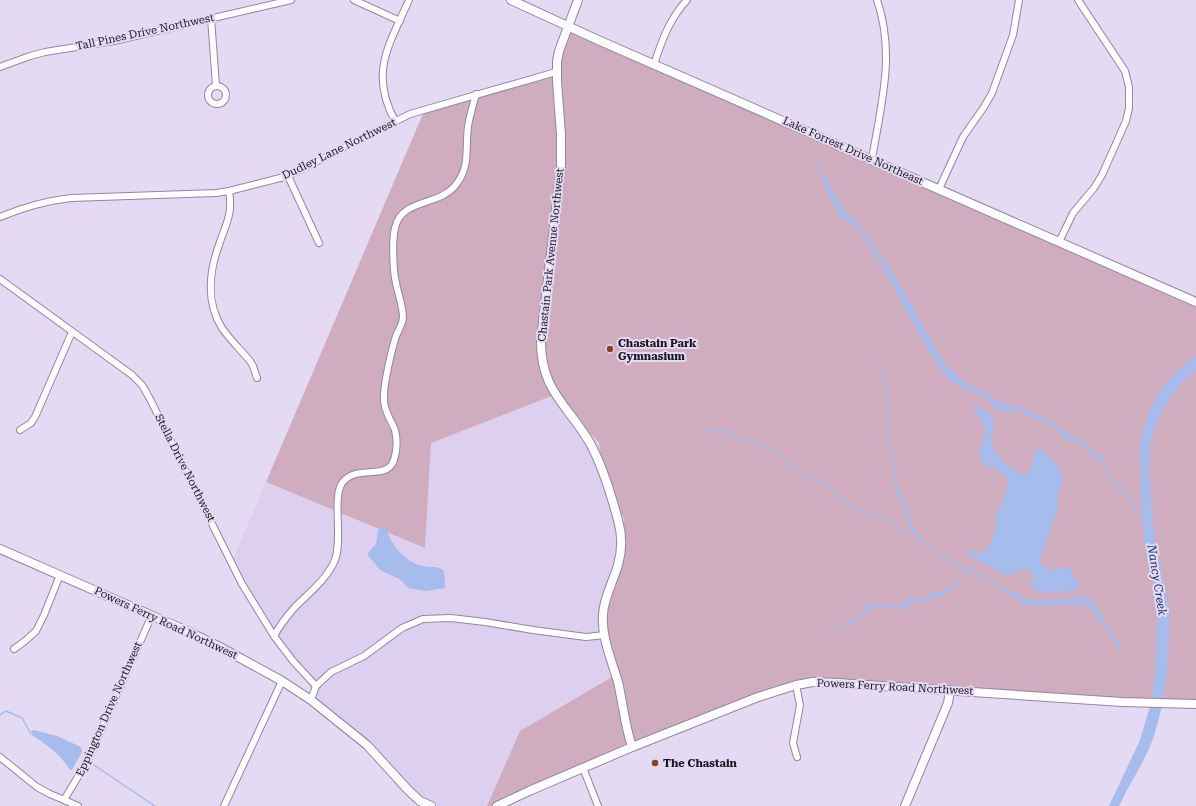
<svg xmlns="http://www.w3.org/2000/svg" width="1196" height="806" font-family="'Roboto Serif',serif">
  <rect width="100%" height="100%" fill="#e4daf3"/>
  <!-- built -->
  <path fill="#ddcfef" d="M554 395 599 442 603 485 624 518 617 674 520 731 487 806H431L399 790 373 754 322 710 303 673 267 630 231 564 266 482 425 548 431 443Z"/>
  <!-- green -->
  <path fill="#cfadbf" d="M563 26 1196 300V706L833 682 799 687 750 698 499 806H487L520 731 617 674 607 634 605 608 621 555 624 518 603 485 599 442 559 403 554 395 431 443 425 548 266 482 425 109 556 73Z"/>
  <!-- water -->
  <g fill="#a5bced">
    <path d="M821 177H827L836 201 845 215 855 219 881 254 913 307 927 336 942 363 967 384 981 390 1007 408 1015 406 1021 407 1051 422 1062 432 1089 446 1105 459 1104 462 1088 448 1061 436 1058 431 1050 425 1026 415 1019 409 1007 413 996 409 987 399 974 390 962 388 952 382 944 374C927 348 911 320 896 292 890 282 886 265 879 256 872 248 867 237 860 228 854 222 846 223 840 216 831 205 828 189 821 177Z"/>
    <path d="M1196 354V370C1171 390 1153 419 1150 452 1148 467 1150 482 1151 497 1152 515 1153 533 1157 551 1163 577 1171 604 1169 631 1168 666 1165 702 1154 736 1146 760 1130 782 1119 806H1109L1140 740 1151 703 1154 680 1158 615 1145 547 1142 521 1140 443 1148 414 1159 393 1173 375Z"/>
    <path d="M976 406C981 407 984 410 987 412 1001 422 991 426 991 438 991 442 993 447 994 450 999 461 1011 467 1020 474 1036 477 1029 457 1037 450H1042L1051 458 1060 470 1063 478 1059 490 1058 507 1040 561C1045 575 1059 566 1069 568L1079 584V588L1074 591 1043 592 1034 590 1031 587 1033 575 1028 569H1023L1008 576 965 553 967 549 976 553H982C988 548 995 537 995 529 996 524 995 519 997 514 1000 504 1012 486 1006 476 1000 466 983 470 980 456 978 446 987 436 984 426 983 421 977 415 974 411L973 409Z"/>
    <path d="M894 483H897L914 529 922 538 920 541 911 529Z"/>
    <path d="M382 527 387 530C392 546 406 563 423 566 431 568 438 565 444 571L445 588 426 591 408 588 401 580 380 570 367 554 376 544 378 530Z"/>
    <path d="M1006 588 1031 601 1087 597C1097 605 1102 615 1108 626 1112 635 1117 639 1122 649L1119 652 1117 646 1096 612 1088 603 1030 604 1019 599 1005 590Z"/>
    <path d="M950 589 951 592 926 600H921L911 598 907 600C907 617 885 605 876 605 874 605 872 606 870 607 867 608 852 621 848 624L847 623 861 612 866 605 877 602 887 605 899 606 904 604 907 598 912 596 921 599 940 591Z"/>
    <path d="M34 730 57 736 81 747 82 752 72 770H70C61 755 46 744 32 735L31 731Z"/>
  </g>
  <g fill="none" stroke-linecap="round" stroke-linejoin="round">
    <!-- stream -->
    <g stroke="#a5bced" stroke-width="1.5">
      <path d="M815 162 824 177"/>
      <path d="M832 191 848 217"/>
      <path d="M851 221 889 276"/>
      <path d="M921 324 946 367"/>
      <path d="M875 362 885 381 890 450 896 485"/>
      <path d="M967 388 981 395"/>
      <path d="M994 400 1013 408"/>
      <path d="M1055 426 1074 438"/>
      <path d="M709 430 725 431 746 440 772 448 798 472"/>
      <path d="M1083 445 1099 462 1142 516"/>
      <path d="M802 475 826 484 841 499 869 515 885 518 906 532H914"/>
      <path d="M920 538 939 554 996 585 1022 602 1032 605 1077 604 1089 606 1103 625"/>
      <path d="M950 591 978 560"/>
      <path d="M935 597 946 593"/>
      <path d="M899 608H907L909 605V599L913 598 923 602 928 599"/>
      <path d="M835 633C842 629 850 624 857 619 866 613 872 606 883 607"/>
      <path d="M0 715 6 711 22 718 31 734"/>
      <path d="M91 763 155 806"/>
    </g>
    <defs>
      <g id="minor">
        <path d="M354 0 400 21"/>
        <path d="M211 18 216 86"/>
        <path d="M654 65C661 42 670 18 687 0"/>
        <path d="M0 67 30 56 45 52 114 41 291 0"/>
        <circle cx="217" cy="95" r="9"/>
        <path d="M395 121C369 73 389 45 409 0"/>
        <path d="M870 159 873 153C882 101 895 52 877 0"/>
        <path d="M288 176 319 243"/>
        <path d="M939 189 963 137 984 107 992 93 1013 35 1019 0"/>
        <path d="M229 191C233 215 226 223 219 245 209 272 206 303 222 328 230 340 241 350 250 361L253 366 257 378"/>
        <path d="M0 217C24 207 45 201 71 198L216 193 229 191 288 176 410 114 556 72"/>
        <path d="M1059 242 1073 213 1094 188 1102 175 1126 121 1129 108V87L1125 71 1078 0"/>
        <path d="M0 279 132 375 142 385 150 399 242 584 274 636 293 661 316 686"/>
        <path d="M20 430 31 423 35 417 72 332"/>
        <path d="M274 636C280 625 287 616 295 607 309 593 327 579 335 560 343 538 332 498 342 483 358 462 390 484 395 456 397 448 397 438 395 430 391 420 384 411 384 400 383 386 391 353 395 339 397 332 402 326 403 318 403 306 398 294 396 283 393 271 392 240 395 228 401 199 437 206 454 187 471 168 465 149 468 126 470 115 473 105 476 94"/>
        <path d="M14 649 25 641 36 631 44 615 60 575"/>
        <path d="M796 685 800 705 793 743 797 757"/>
        <path d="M311 700 316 686 331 672 364 656 402 628 423 619 451 618 485 622 533 630 586 637 605 635"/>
        <path d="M0 757 37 787 50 794 78 806"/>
        <path d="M583 768 598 806"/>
        <path d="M64 800 88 760 152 615"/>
        <path d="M224 806 282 681"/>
      </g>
      <g id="tertiary">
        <path d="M511 0 598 40 1196 302"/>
        <path d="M578 0 559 51 557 61V81L561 135V167L541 339C540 390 567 404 590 443 603 467 611 494 618 520 622 534 622 551 618 565 613 582 604 597 603 614 601 637 612 661 618 682 623 704 625 726 632 747"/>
        <path d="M0 549 187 631 220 647 282 681 311 700 367 745 409 791 420 801 431 806"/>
        <path d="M497 806 529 791 632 747 758 697 796 685 813 682 837 683 1122 702 1196 704"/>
        <path d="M905 806 948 703 950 690"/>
      </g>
    </defs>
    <!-- minor casing -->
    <use href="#minor" stroke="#91879e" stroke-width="8"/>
    <!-- tertiary casing -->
    <use href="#tertiary" stroke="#91879e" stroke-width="10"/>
    <!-- minor -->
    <use href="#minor" stroke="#fff" stroke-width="6"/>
    <!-- tertiary -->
    <use href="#tertiary" stroke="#fff" stroke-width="8"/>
  </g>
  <!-- markers -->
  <g fill="#894121" stroke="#e4daf3" stroke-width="1.5">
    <circle cx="610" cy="349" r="4"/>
    <circle cx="655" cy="763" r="4"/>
  </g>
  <g text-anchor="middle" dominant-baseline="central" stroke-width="4" stroke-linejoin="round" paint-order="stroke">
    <!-- street labels -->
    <g font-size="11" fill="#1a161f" stroke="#e4daf3">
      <text transform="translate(145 32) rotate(-12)">Tall Pines Drive Northwest</text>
      <text transform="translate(339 149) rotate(-26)">Dudley Lane Northwest</text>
      <text transform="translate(853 151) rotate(24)">Lake Forrest Drive Northeast</text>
      <text transform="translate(551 255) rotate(-84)">Chastain Park Avenue Northwest</text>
      <text transform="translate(185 468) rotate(63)">Stella Drive Northwest</text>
      <text transform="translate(166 623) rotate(25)">Powers Ferry Road Northwest</text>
      <text transform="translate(895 687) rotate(3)">Powers Ferry Road Northwest</text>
      <text transform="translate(109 709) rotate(-66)">Eppington Drive Northwest</text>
    </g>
    <!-- poi labels -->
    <g font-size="11" font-weight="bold" fill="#1a161f" stroke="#e4daf3" text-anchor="start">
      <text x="618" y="343">Chastain Park<tspan x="618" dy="13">Gymnasium</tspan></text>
      <text x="663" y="763">The Chastain</text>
    </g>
    <!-- water labels -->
    <g font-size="12" font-style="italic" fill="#1b306a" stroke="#e4daf3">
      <text transform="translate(1157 580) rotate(81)">Nancy Creek</text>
    </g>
  </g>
</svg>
